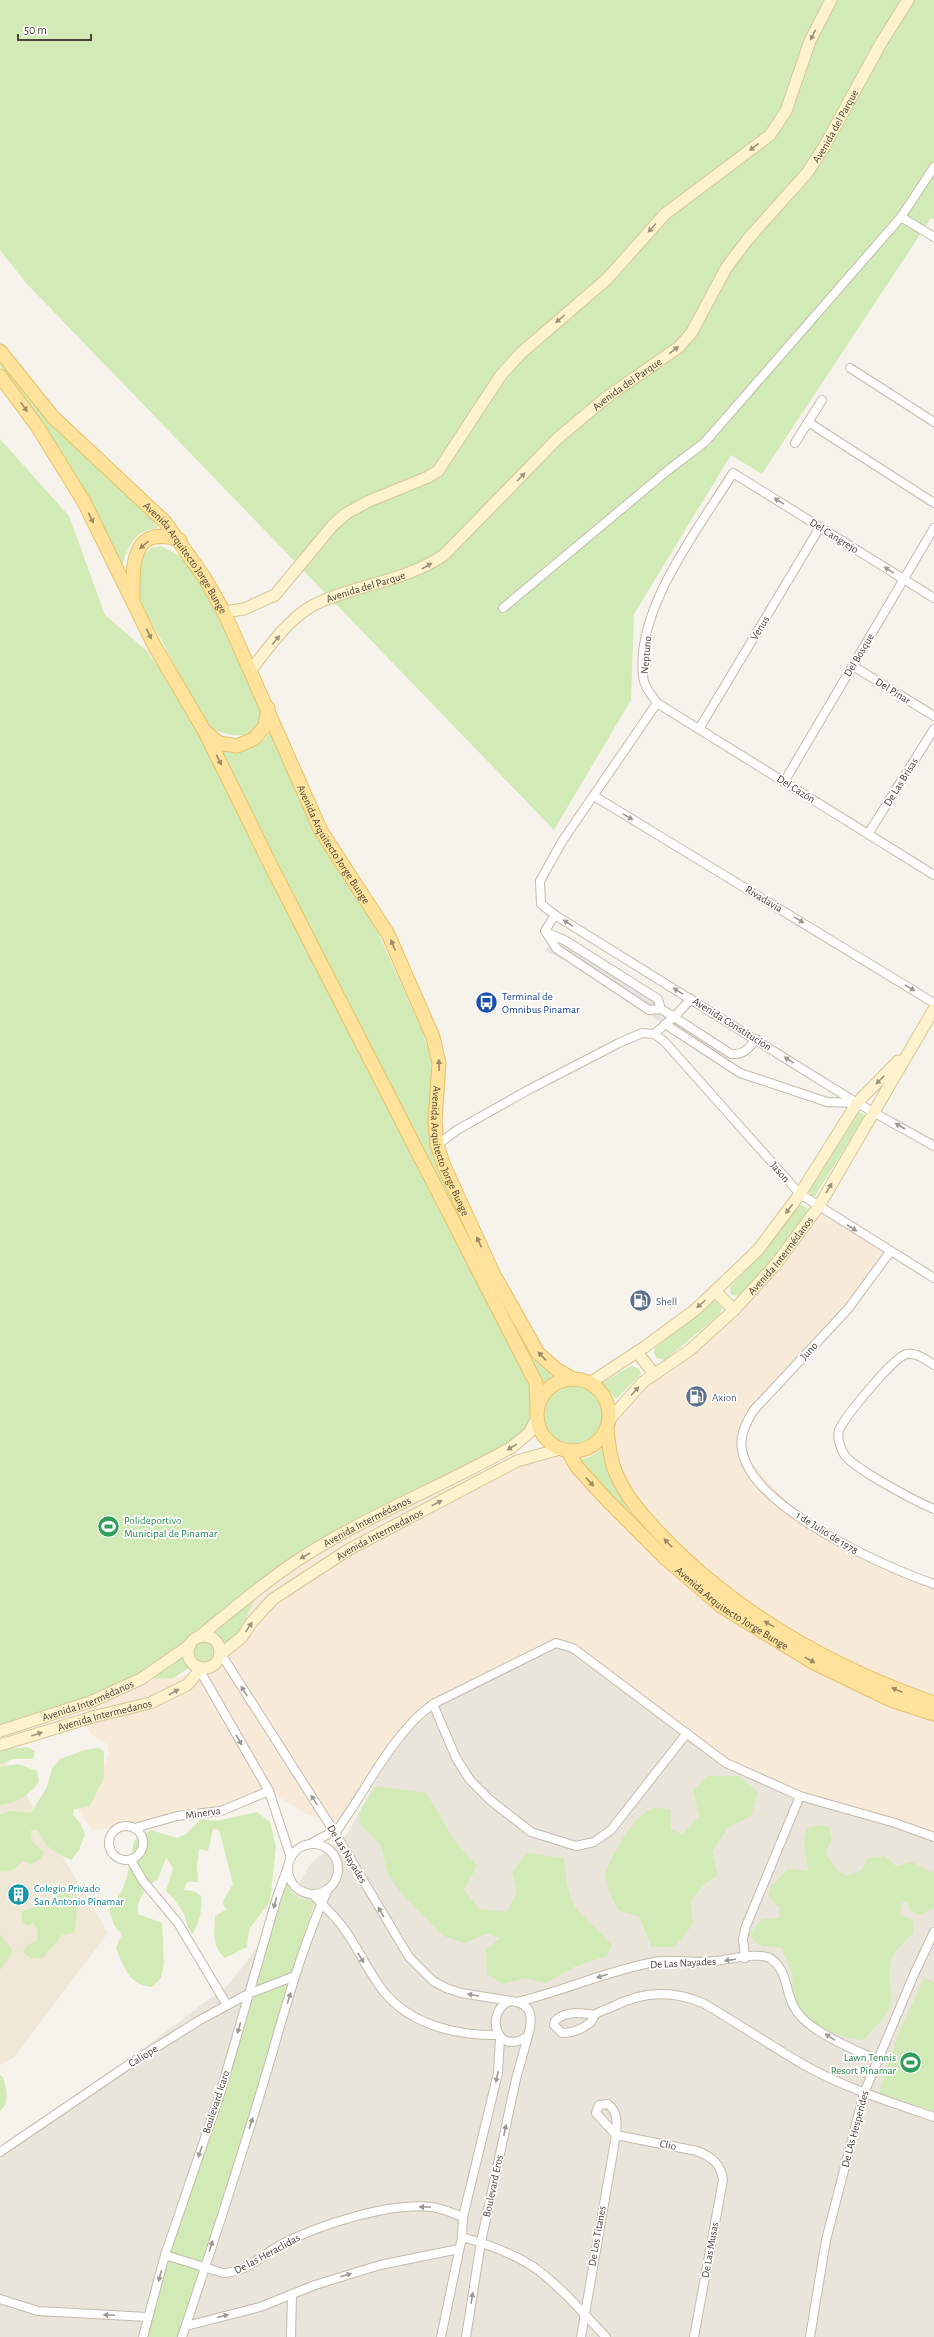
<svg xmlns="http://www.w3.org/2000/svg" width="934" height="2337" font-family="'Alegreya Sans',sans-serif">
  <rect width="100%" height="100%" fill="#f6f3ec"/>
  <!-- residential -->
  <path fill="#eae5da" d="M556 1643 934 1837V2337H0V2151L69 2105 229 1984 278 1922 310 1864 347 1834 400 1738 422 1712Z"/>
  <!-- commercial -->
  <path fill="#f7ead8" d="M819 1206 890 1252 848 1309 753 1411 743 1429V1454L803 1519 849 1548 934 1584V1837L800 1796 726 1763 573 1648 556 1643 433 1704 409 1726 344 1821 337 1822 306 1814 269 1791 221 1811 177 1816 93 1831 79 1811 109 1755 107 1744 90 1733 84 1718 90 1702 141 1679 174 1678 210 1668 240 1631 262 1584 340 1536 464 1473 487 1471 568 1451 580 1450 592 1446 601 1438 609 1420 654 1374 734 1310Z"/>
  <!-- education -->
  <path fill="#efe8d6" d="M0 1751 108 1933 13 2058 0 2065Z"/>
  <!-- green -->
  <g fill="#d2eab5">
    <path d="M0 0H934V219L931 218 762 474 731 455 634 614 631 700 554 830 26 283 0 250Z"/>
    <path d="M0 359 50 423 153 520 158 528C135 530 128 546 122 566L40 421 0 366Z"/>
    <path d="M0 439 69 516 105 615 147 651 205 732 536 1383 529 1433 340 1536 262 1584 240 1631 220 1648 219 1660 210 1668 187 1669 174 1678 141 1679 0 1731Z"/>
    <path d="M161 546 182 557 210 598 260 702C266 742 235 740 208 727L139 599 138 569 143 556 151 548Z"/>
    <path d="M271 731 317 838 370 915 422 1030 431 1057 432 1082 429 1132 433 1151 506 1307 561 1376 551 1380 541 1390 220 748C244 749 256 752 271 731Z"/>
    <path d="M860 1112 864 1115 863 1119 815 1196 811 1197 809 1192 856 1114Z"/>
    <path d="M801 1205 807 1208 808 1213 776 1256 739 1296 731 1295 730 1287 767 1247 796 1206Z"/>
    <path d="M716 1301 722 1308 719 1315 665 1360 657 1358 654 1353 655 1348 709 1303Z"/>
    <path d="M631 1366 639 1368 641 1374 616 1399 602 1383Z"/>
    <circle cx="572" cy="1414" r="30"/>
    <path d="M604 1448C608 1471 614 1491 629 1510L627 1512 579 1460 590 1457Z"/>
    <path d="M27 1747 35 1751 33 1759H14L0 1764V1750Z"/>
    <path d="M98 1748 104 1751V1778L89 1807 74 1809 73 1815 80 1823 85 1834 79 1850 71 1860C55 1852 44 1847 38 1830H31L32 1842 44 1852 40 1859 31 1864 23 1861C17 1868 10 1874 0 1871V1814L13 1811 31 1813 47 1787 52 1769 60 1759 85 1750Z"/>
    <path d="M18 1764 37 1771 39 1782C28 1796 17 1803 0 1805V1767Z"/>
    <path d="M708 1776H739L758 1792 751 1816 729 1827 712 1851 718 1875 702 1886 691 1901 693 1924 675 1947H651L640 1917 618 1910 609 1891 605 1873C614 1853 631 1818 651 1809 656 1807 665 1809 670 1809L671 1829 683 1834 699 1816 693 1790Z"/>
    <path d="M376 1786 426 1793 457 1844 477 1866 464 1889 479 1909 507 1912 517 1892 512 1872 527 1853 564 1858C566 1876 567 1898 579 1912 590 1924 602 1933 612 1945L607 1956 574 1967 546 1983 526 1978 503 1984 487 1974 486 1950 500 1938 487 1934 465 1943 443 1936 400 1892 388 1874 380 1844 359 1823 361 1809Z"/>
    <path d="M257 1812 270 1822 276 1846 270 1902 249 1929 247 1947 225 1958C212 1947 214 1933 215 1916L227 1909 224 1906 223 1901 233 1884 219 1830 213 1829 208 1851 199 1849 197 1866 198 1882H187L184 1890 194 1891 201 1896C203 1910 199 1921 193 1934 186 1928 187 1922 184 1914 179 1905 173 1897 166 1891L173 1868 166 1858 158 1879 148 1886 141 1897 138 1904V1914L162 1923 164 1964 161 1978 152 1987C130 1986 123 1966 116 1948L122 1934 114 1925 109 1910C129 1885 128 1871 134 1841L151 1830 177 1838 186 1834 201 1819 216 1821Z"/>
    <path d="M821 1825 829 1827 832 1839 825 1853 838 1871 847 1876 862 1870 868 1858 885 1856 896 1866 912 1862 929 1871 934 1872V1907L922 1915 910 1910 907 1902 902 1903 900 1915 914 1920 913 1933C907 1940 899 1946 894 1954 885 1965 893 1990 890 2003 886 2022 874 2025 864 2040 838 2039 810 2025 796 2002 792 1995 793 1983 792 1974 790 1966 785 1957 782 1948L759 1945 749 1935 762 1919 779 1918 780 1908 768 1896 771 1887 788 1869 808 1870 804 1842 807 1828Z"/>
    <path d="M287 1882C292 1896 299 1901 314 1901L295 1976 182 2337H143Z"/>
    <path d="M57 1892 68 1893 78 1904 74 1933 62 1935 43 1958H30L23 1952 27 1945 37 1941 38 1929 33 1923 27 1926 22 1922V1911L49 1902Z"/>
    <path d="M0 1934 12 1950 10 1957 0 1970Z"/>
    <path d="M924 1978 934 1982V2111L879 2093 899 2033Z"/>
    <path d="M0 2075 3 2077C6 2087 11 2103 0 2111Z"/>
  </g>
  <!-- parking -->
  <path fill="#e5e3e0" d="M556 937 726 1046 713 1062 598 976 545 951Z"/>
  <g fill="none" stroke-linecap="round" stroke-linejoin="round">
    <defs>
      <g id="minor">
        <path d="M901 217 934 237"/>
        <path d="M850 368 934 422"/>
        <path d="M808 422 934 503"/>
        <path d="M795 443 822 400"/>
        <path d="M934 598 733 473C699 528 635 609 643 676 644 687 651 694 657 703L934 875"/>
        <path d="M503 608 667 471 705 442 901 217 934 167"/>
        <path d="M853 666 934 716"/>
        <path d="M657 703 563 840 540 881 541 904 555 915 857 1103 934 1146"/>
        <path d="M699 729 820 527"/>
        <path d="M784 782 934 528"/>
        <path d="M594 796 934 1003"/>
        <path d="M868 834 934 729"/>
        <path d="M555 915 545 931 557 949 649 1010 661 1009 674 1017 691 999"/>
        <path d="M546 932 566 941 658 999 661 1009"/>
        <path d="M665 1024 740 1073 827 1102 855 1103"/>
        <path d="M654 1034 664 1041 800 1194 934 1278"/>
        <path d="M437 1145 457 1130 530 1089 619 1043 642 1033 654 1034 674 1017 731 1054C744 1055 748 1049 756 1039"/>
        <path d="M890 1252 848 1309 753 1411C745 1425 738 1438 743 1454 756 1509 884 1567 934 1584"/>
        <path d="M934 1365C927 1360 916 1352 907 1354 894 1356 845 1417 839 1430 837 1437 840 1448 844 1454 852 1468 917 1502 934 1509"/>
        <path d="M221 1654 335 1833 409 1957 433 1981 446 1988 461 1993 511 2001"/>
        <path d="M201 1669 203 1676 269 1791 291 1858"/>
        <path d="M433 1704 456 1758 470 1780 490 1800 531 1832 576 1846 594 1842 611 1830 687 1733"/>
        <circle cx="126" cy="1843" r="17"/>
        <path d="M135 1828 177 1816 221 1811 269 1791"/>
        <path d="M335 1833C365 1793 392 1733 433 1704L556 1643 573 1648 726 1763 800 1796 895 1823 934 1837"/>
        <circle cx="313" cy="1869" r="25"/>
        <path d="M310 1844 334 1831"/>
        <path d="M131 1860 143 1881 178 1923 227 2005"/>
        <path d="M312 1894C323 1905 336 1917 345 1930 359 1950 369 1973 384 1992 411 2025 458 2036 498 2035"/>
        <path d="M745 1958 743 1939 746 1926 800 1796"/>
        <path d="M511 2001C533 2003 533 2019 528 2036 495 2059 484 2009 511 2001Z"/>
        <path d="M517 2002C563 1991 607 1971 654 1962 674 1958 694 1964 715 1961 729 1960 759 1951 771 1959 788 1971 785 1991 794 2007 806 2031 854 2049 877 2060"/>
        <path d="M595 2015C582 2013 565 2010 555 2021L554 2025 562 2033C572 2033 582 2029 590 2023 593 2021 593 2017 595 2015 599 2011 607 2009 612 2007 642 1991 672 1990 703 2003 737 2023 770 2045 804 2065 845 2088 890 2102 934 2117"/>
        <path d="M616 2135 697 2151C712 2157 721 2164 723 2180L694 2337"/>
        <path d="M0 2152 131 2063 200 2020 248 1994 295 1976"/>
        <path d="M462 2237C487 2244 516 2254 538 2270 563 2289 584 2314 606 2337"/>
        <path d="M165 2255 223 2273C246 2273 263 2254 282 2244 319 2225 390 2202 431 2207 442 2208 452 2213 463 2217"/>
        <path d="M0 2299 38 2311 148 2317"/>
        <path d="M186 2326 260 2307 315 2285 380 2265 459 2249"/>
        <path d="M143 2337 165 2255 220 2094 277 1897 288 1867"/>
        <path d="M182 2337C208 2259 234 2180 258 2101 280 2030 297 1957 328 1889"/>
        <path d="M291 2337 292 2296"/>
        <path d="M441 2337 462 2237 463 2217 498 2073 500 2038"/>
        <path d="M466 2337 481 2242 516 2079 528 2036"/>
        <path d="M581 2337 616 2135C617 2123 618 2112 608 2104L599 2105 596 2113 616 2135"/>
        <path d="M810 2337 826 2240 864 2093 915 1972 934 1932"/>
      </g>
      <g id="secondary">
        <path d="M224 612 244 609 275 595 333 525 347 513 369 501 428 477 438 471 501 375 521 353 607 279 665 214 770 135 786 111 810 41 831 0"/>
        <path id="s1" d="M251 670C270 646 291 614 320 602 363 583 403 582 444 555L558 438 607 397 679 347 692 332 726 268 748 239 807 173 824 147 881 43 908 0"/>
        <path d="M715 1291 734 1310"/>
        <path d="M637 1352 654 1374"/>
        <path d="M590 1383 646 1346 695 1310 758 1250 800 1194 857 1103 898 1061"/>
        <path id="s2" d="M609 1420 643 1382 690 1350 734 1310 776 1264 819 1206 934 1009"/>
        <circle cx="204" cy="1652" r="16"/>
        <path id="s3" d="M200 1636C232 1610 263 1583 298 1560 365 1516 442 1487 512 1447L529 1433 537 1418"/>
        <path id="s4" d="M221 1654 242 1637 251 1623 273 1599 348 1550 517 1461 560 1449"/>
        <path id="s5" d="M0 1731 90 1702 141 1679 190 1645"/>
        <path id="s6" d="M0 1745 96 1716 150 1703 187 1685 201 1669"/>
      </g>
      <g id="primary">
        <path id="s7" d="M0 351 53 417 165 522 204 577 224 612 321 831 388 934 433 1037 439 1063 435 1121 437 1145 444 1166 493 1273 538 1353 556 1369 573 1379"/>
        <path d="M0 376 37 426 84 502 154 645 205 732 271 866 536 1383 537 1409"/>
        <path d="M133 598C132 565 132 524 180 540"/>
        <path d="M207 733 219 743 237 746 254 739 265 726 268 708"/>
        <circle cx="573" cy="1415" r="36"/>
        <path d="M607 1427C608 1441 610 1458 615 1471 625 1496 643 1516 661 1535 735 1613 833 1668 934 1703"/>
        <path id="s8" d="M568 1451 577 1467 607 1500 663 1556 721 1606 814 1663 891 1700 934 1714"/>
      </g>
    </defs>
    <!-- minor casing -->
    <use href="#minor" stroke="#c2bbae" stroke-width="10"/>
    <!-- secondary casing -->
    <use href="#secondary" stroke="#d6c79b" stroke-width="13"/>
    <!-- primary casing -->
    <use href="#primary" stroke="#e6c16a" stroke-width="15"/>
    <!-- minor -->
    <use href="#minor" stroke="#fff" stroke-width="8"/>
    <!-- secondary -->
    <use href="#secondary" stroke="#fff3cd" stroke-width="11"/>
    <!-- primary -->
    <use href="#primary" stroke="#ffe39c" stroke-width="13"/>
  </g>
  <!-- one-way arrows -->
  <defs><path id="oneway-solid" d="M-6-.8H1V-3.2L6.5 0L1 3.2V.8H-6Z"/></defs>
  <g fill="#9c937c">
    <use href="#oneway-solid" transform="translate(813 35) rotate(117)"/>
    <use href="#oneway-solid" transform="translate(754 147) rotate(142)"/>
    <use href="#oneway-solid" transform="translate(652 228) rotate(132)"/>
    <use href="#oneway-solid" transform="translate(560 319) rotate(140)"/>
    <use href="#oneway-solid" transform="translate(674 350) rotate(-37)"/>
    <use href="#oneway-solid" transform="translate(521 477) rotate(-46)"/>
    <use href="#oneway-solid" transform="translate(427 566) rotate(-30)"/>
    <use href="#oneway-solid" transform="translate(276 640) rotate(-50)"/>
    <use href="#oneway-solid" transform="translate(880 1080) rotate(135)"/>
    <use href="#oneway-solid" transform="translate(829 1188) rotate(-60)"/>
    <use href="#oneway-solid" transform="translate(789 1209) rotate(127)"/>
    <use href="#oneway-solid" transform="translate(701 1304) rotate(138)"/>
    <use href="#oneway-solid" transform="translate(635 1391) rotate(-48)"/>
    <use href="#oneway-solid" transform="translate(512 1447) rotate(148)"/>
    <use href="#oneway-solid" transform="translate(437 1503) rotate(-28)"/>
    <use href="#oneway-solid" transform="translate(305 1556) rotate(150)"/>
    <use href="#oneway-solid" transform="translate(249 1627) rotate(-56)"/>
    <use href="#oneway-solid" transform="translate(174 1692) rotate(-29)"/>
    <use href="#oneway-solid" transform="translate(37 1734) rotate(-19)"/>
  </g>
  <g fill="#9c8c66">
    <use href="#oneway-solid" transform="translate(24 407) rotate(55)"/>
    <use href="#oneway-solid" transform="translate(91 518) rotate(64)"/>
    <use href="#oneway-solid" transform="translate(144 545) rotate(140)"/>
    <use href="#oneway-solid" transform="translate(149 634) rotate(64)"/>
    <use href="#oneway-solid" transform="translate(219 760) rotate(64)"/>
    <use href="#oneway-solid" transform="translate(393 945) rotate(-113)"/>
    <use href="#oneway-solid" transform="translate(439 1065) rotate(-91)"/>
    <use href="#oneway-solid" transform="translate(479 1242) rotate(-115)"/>
    <use href="#oneway-solid" transform="translate(542 1356) rotate(-133)"/>
    <use href="#oneway-solid" transform="translate(590 1482) rotate(47)"/>
    <use href="#oneway-solid" transform="translate(668 1543) rotate(-134)"/>
    <use href="#oneway-solid" transform="translate(769 1624) rotate(-151)"/>
    <use href="#oneway-solid" transform="translate(810 1660) rotate(29)"/>
    <use href="#oneway-solid" transform="translate(897 1690) rotate(-158)"/>
  </g>
  <g fill="#9c9892">
    <use href="#oneway-solid" transform="translate(779 501) rotate(-148)"/>
    <use href="#oneway-solid" transform="translate(889 570) rotate(-148)"/>
    <use href="#oneway-solid" transform="translate(628 817) rotate(31)"/>
    <use href="#oneway-solid" transform="translate(799 920) rotate(31)"/>
    <use href="#oneway-solid" transform="translate(568 923) rotate(-148)"/>
    <use href="#oneway-solid" transform="translate(910 988) rotate(31)"/>
    <use href="#oneway-solid" transform="translate(678 991) rotate(-148)"/>
    <use href="#oneway-solid" transform="translate(789 1060) rotate(-148)"/>
    <use href="#oneway-solid" transform="translate(900 1126) rotate(-150)"/>
    <use href="#oneway-solid" transform="translate(852 1228) rotate(33)"/>
    <use href="#oneway-solid" transform="translate(244 1691) rotate(-122)"/>
    <use href="#oneway-solid" transform="translate(239 1740) rotate(60)"/>
    <use href="#oneway-solid" transform="translate(314 1800) rotate(-122)"/>
    <use href="#oneway-solid" transform="translate(275 1903) rotate(106)"/>
    <use href="#oneway-solid" transform="translate(381 1912) rotate(-120)"/>
    <use href="#oneway-solid" transform="translate(361 1958) rotate(59)"/>
    <use href="#oneway-solid" transform="translate(730 1960) rotate(173)"/>
    <use href="#oneway-solid" transform="translate(602 1976) rotate(162)"/>
    <use href="#oneway-solid" transform="translate(473 1995) rotate(-170)"/>
    <use href="#oneway-solid" transform="translate(289 1998) rotate(-73)"/>
    <use href="#oneway-solid" transform="translate(239 2028) rotate(106)"/>
    <use href="#oneway-solid" transform="translate(830 2037) rotate(-146)"/>
    <use href="#oneway-solid" transform="translate(497 2077) rotate(102)"/>
    <use href="#oneway-solid" transform="translate(251 2123) rotate(-72)"/>
    <use href="#oneway-solid" transform="translate(505 2130) rotate(-78)"/>
    <use href="#oneway-solid" transform="translate(200 2152) rotate(109)"/>
    <use href="#oneway-solid" transform="translate(425 2207) rotate(-180)"/>
    <use href="#oneway-solid" transform="translate(211 2246) rotate(-73)"/>
    <use href="#oneway-solid" transform="translate(346 2275) rotate(-16)"/>
    <use href="#oneway-solid" transform="translate(160 2276) rotate(105)"/>
    <use href="#oneway-solid" transform="translate(472 2298) rotate(-81)"/>
    <use href="#oneway-solid" transform="translate(109 2315) rotate(-177)"/>
    <use href="#oneway-solid" transform="translate(223 2316) rotate(-14)"/>
  </g>
  <!-- icons -->
  <defs>
    <symbol id="bus-disc" viewBox="-11 -11 22 22"><circle r="9.5" fill="#1a4fb4" stroke="#fff"/><path d="M-5-6H5V4H4V6H2V4H-2V6H-4V4H-5ZM-3.5-4V0h7V-4ZM-3.5 1.2v1.5H-2V1.2ZM2 1.2v1.5H3.5V1.2Z" fill="#fff"/></symbol>
    <symbol id="fuel-disc" viewBox="-11 -11 22 22"><circle r="9.5" fill="#5c6f8a" stroke="#fff"/><path d="M-5.5-6h7V0h2V4h1.3V-2.5L3-4.5l.8-.8L6-3V5H2.5V1h-1V6h-7ZM-4.2-4.7v3.2H.2V-4.7Z" fill="#fff"/></symbol>
    <symbol id="stadium-disc" viewBox="-11 -11 22 22"><circle r="9.5" fill="#2e9e5b" stroke="#fff"/><path d="M0-5a6.5 5 0 1 0 0 10a6.5 5 0 1 0 0-10ZM-3.5-1.8h7v3.6h-7Z" fill="#fff"/></symbol>
    <symbol id="building-disc" viewBox="-11 -11 22 22"><circle r="9.5" fill="#0f9aa8" stroke="#fff"/><path d="M-4-6H4V6H1V3H-1V6H-4ZM-2.5-4.3h1.7v1.8h-1.7ZM.8-4.3h1.7v1.8H.8ZM-2.5-1h1.7V.8h-1.7ZM.8-1h1.7V.8H.8Z" fill="#fff"/></symbol>
  </defs>
  <g fill-rule="evenodd">
    <use href="#bus-disc" x="474" y="990" width="25" height="25"/>
    <use href="#fuel-disc" x="628" y="1288" width="25" height="25"/>
    <use href="#fuel-disc" x="684" y="1384" width="25" height="25"/>
    <use href="#stadium-disc" x="96" y="1514" width="25" height="25"/>
    <use href="#building-disc" x="6" y="1882" width="25" height="25"/>
    <use href="#stadium-disc" x="898" y="2050" width="25" height="25"/>
  </g>
  <g text-anchor="middle" dominant-baseline="central" stroke-width="3.5" stroke-linejoin="round" paint-order="stroke">
    <!-- street labels -->
    <g font-size="11" fill="#4b4439" stroke="#fff">
      <text stroke="none"><textPath href="#s1" startOffset="818">Avenida del Parque</textPath></text>
      <text stroke="none"><textPath href="#s1" startOffset="482">Avenida del Parque</textPath></text>
      <text transform="translate(834 536) rotate(32)">Del Cangrejo</text>
      <text stroke="none"><textPath href="#s7" startOffset="279">Avenida Arquitecto Jorge Bunge</textPath></text>
      <text stroke="none"><textPath href="#s1" startOffset="146">Avenida del Parque</textPath></text>
      <text transform="translate(760 628) rotate(-59)">Venus</text>
      <text transform="translate(646 655) rotate(-85)">Neptuno</text>
      <text transform="translate(859 655) rotate(-59)">Del Bosque</text>
      <text transform="translate(893 691) rotate(32)">Del Pinar</text>
      <text transform="translate(901 782) rotate(-58)">De Las Brisas</text>
      <text transform="translate(796 789) rotate(32)">Del Cazón</text>
      <text stroke="none"><textPath href="#s7" startOffset="603">Avenida Arquitecto Jorge Bunge</textPath></text>
      <text transform="translate(764 899) rotate(31)">Rivadavia</text>
      <text transform="translate(732 1024) rotate(32)">Avenida Constitución</text>
      <text stroke="none"><textPath href="#s7" startOffset="938">Avenida Arquitecto Jorge Bunge</textPath></text>
      <text transform="translate(780 1172) rotate(49)">Jason</text>
      <text stroke="none"><textPath href="#s2" startOffset="239">Avenida Intermédanos</textPath></text>
      <text transform="translate(809 1351) rotate(-47)">Juno</text>
      <text stroke="none"><textPath href="#s3" startOffset="203">Avenida Intermédanos</textPath></text>
      <text transform="translate(827 1533) rotate(32)">1 de Julio de 1978</text>
      <text stroke="none"><textPath href="#s4" startOffset="201">Avenida Intermedanos</textPath></text>
      <text stroke="none"><textPath href="#s8" startOffset="229">Avenida Arquitecto Jorge Bunge</textPath></text>
      <text stroke="none"><textPath href="#s5" startOffset="93">Avenida Intermédanos</textPath></text>
      <text stroke="none"><textPath href="#s6" startOffset="109">Avenida Intermedanos</textPath></text>
      <text transform="translate(203 1813) rotate(-8)">Minerva</text>
      <text transform="translate(347 1854) rotate(59)">De Las Nayades</text>
      <text transform="translate(683 1963) rotate(-3)">De Las Nayades</text>
      <text transform="translate(143 2056) rotate(-32)">Caliope</text>
      <text transform="translate(216 2102) rotate(-72)">Boulevard Icaro</text>
      <text transform="translate(855 2129) rotate(-75)">De LAs Hesperides</text>
      <text transform="translate(668 2145) rotate(11)">Clio</text>
      <text transform="translate(493 2186) rotate(-78)">Boulevard Eros</text>
      <text transform="translate(597 2236) rotate(-80)">De Los Titanes</text>
      <text transform="translate(710 2250) rotate(-80)">De Las Musas</text>
      <text transform="translate(267 2254) rotate(-28)">De las Heraclidas</text>
    </g>
    <!-- transit labels -->
    <g font-size="11" fill="#164399" stroke="#fff" text-anchor="start">
      <text x="502" y="996">Terminal de<tspan x="502" dy="13">Omnibus Pinamar</tspan></text>
    </g>
    <!-- service labels -->
    <g font-size="11" fill="#4e5e75" stroke="#fff" text-anchor="start">
      <text x="656" y="1301">Shell</text>
      <text x="712" y="1397">Axion</text>
    </g>
    <!-- leisure labels -->
    <g font-size="11" fill="#27864d" stroke="#fff" text-anchor="start">
      <text x="124" y="1520">Polideportivo<tspan x="124" dy="13">Municipal de Pinamar</tspan></text>
      <text x="896" y="2057" text-anchor="end">Lawn Tennis<tspan x="896" dy="13">Resort Pinamar</tspan></text>
    </g>
    <!-- culture labels -->
    <g font-size="11" fill="#0d838f" stroke="#fff" text-anchor="start">
      <text x="34" y="1888">Colegio Privado<tspan x="34" dy="13">San Antonio Pinamar</tspan></text>
    </g>
  </g>
  <!-- scale -->
  <path d="M18 34v6h73v-6" fill="none" stroke="#4b4439" stroke-width="2"/>
  <text x="24" y="34" font-size="12" fill="#4b4439" stroke="#ffffff" stroke-width="3" paint-order="stroke">50 m</text>
</svg>
